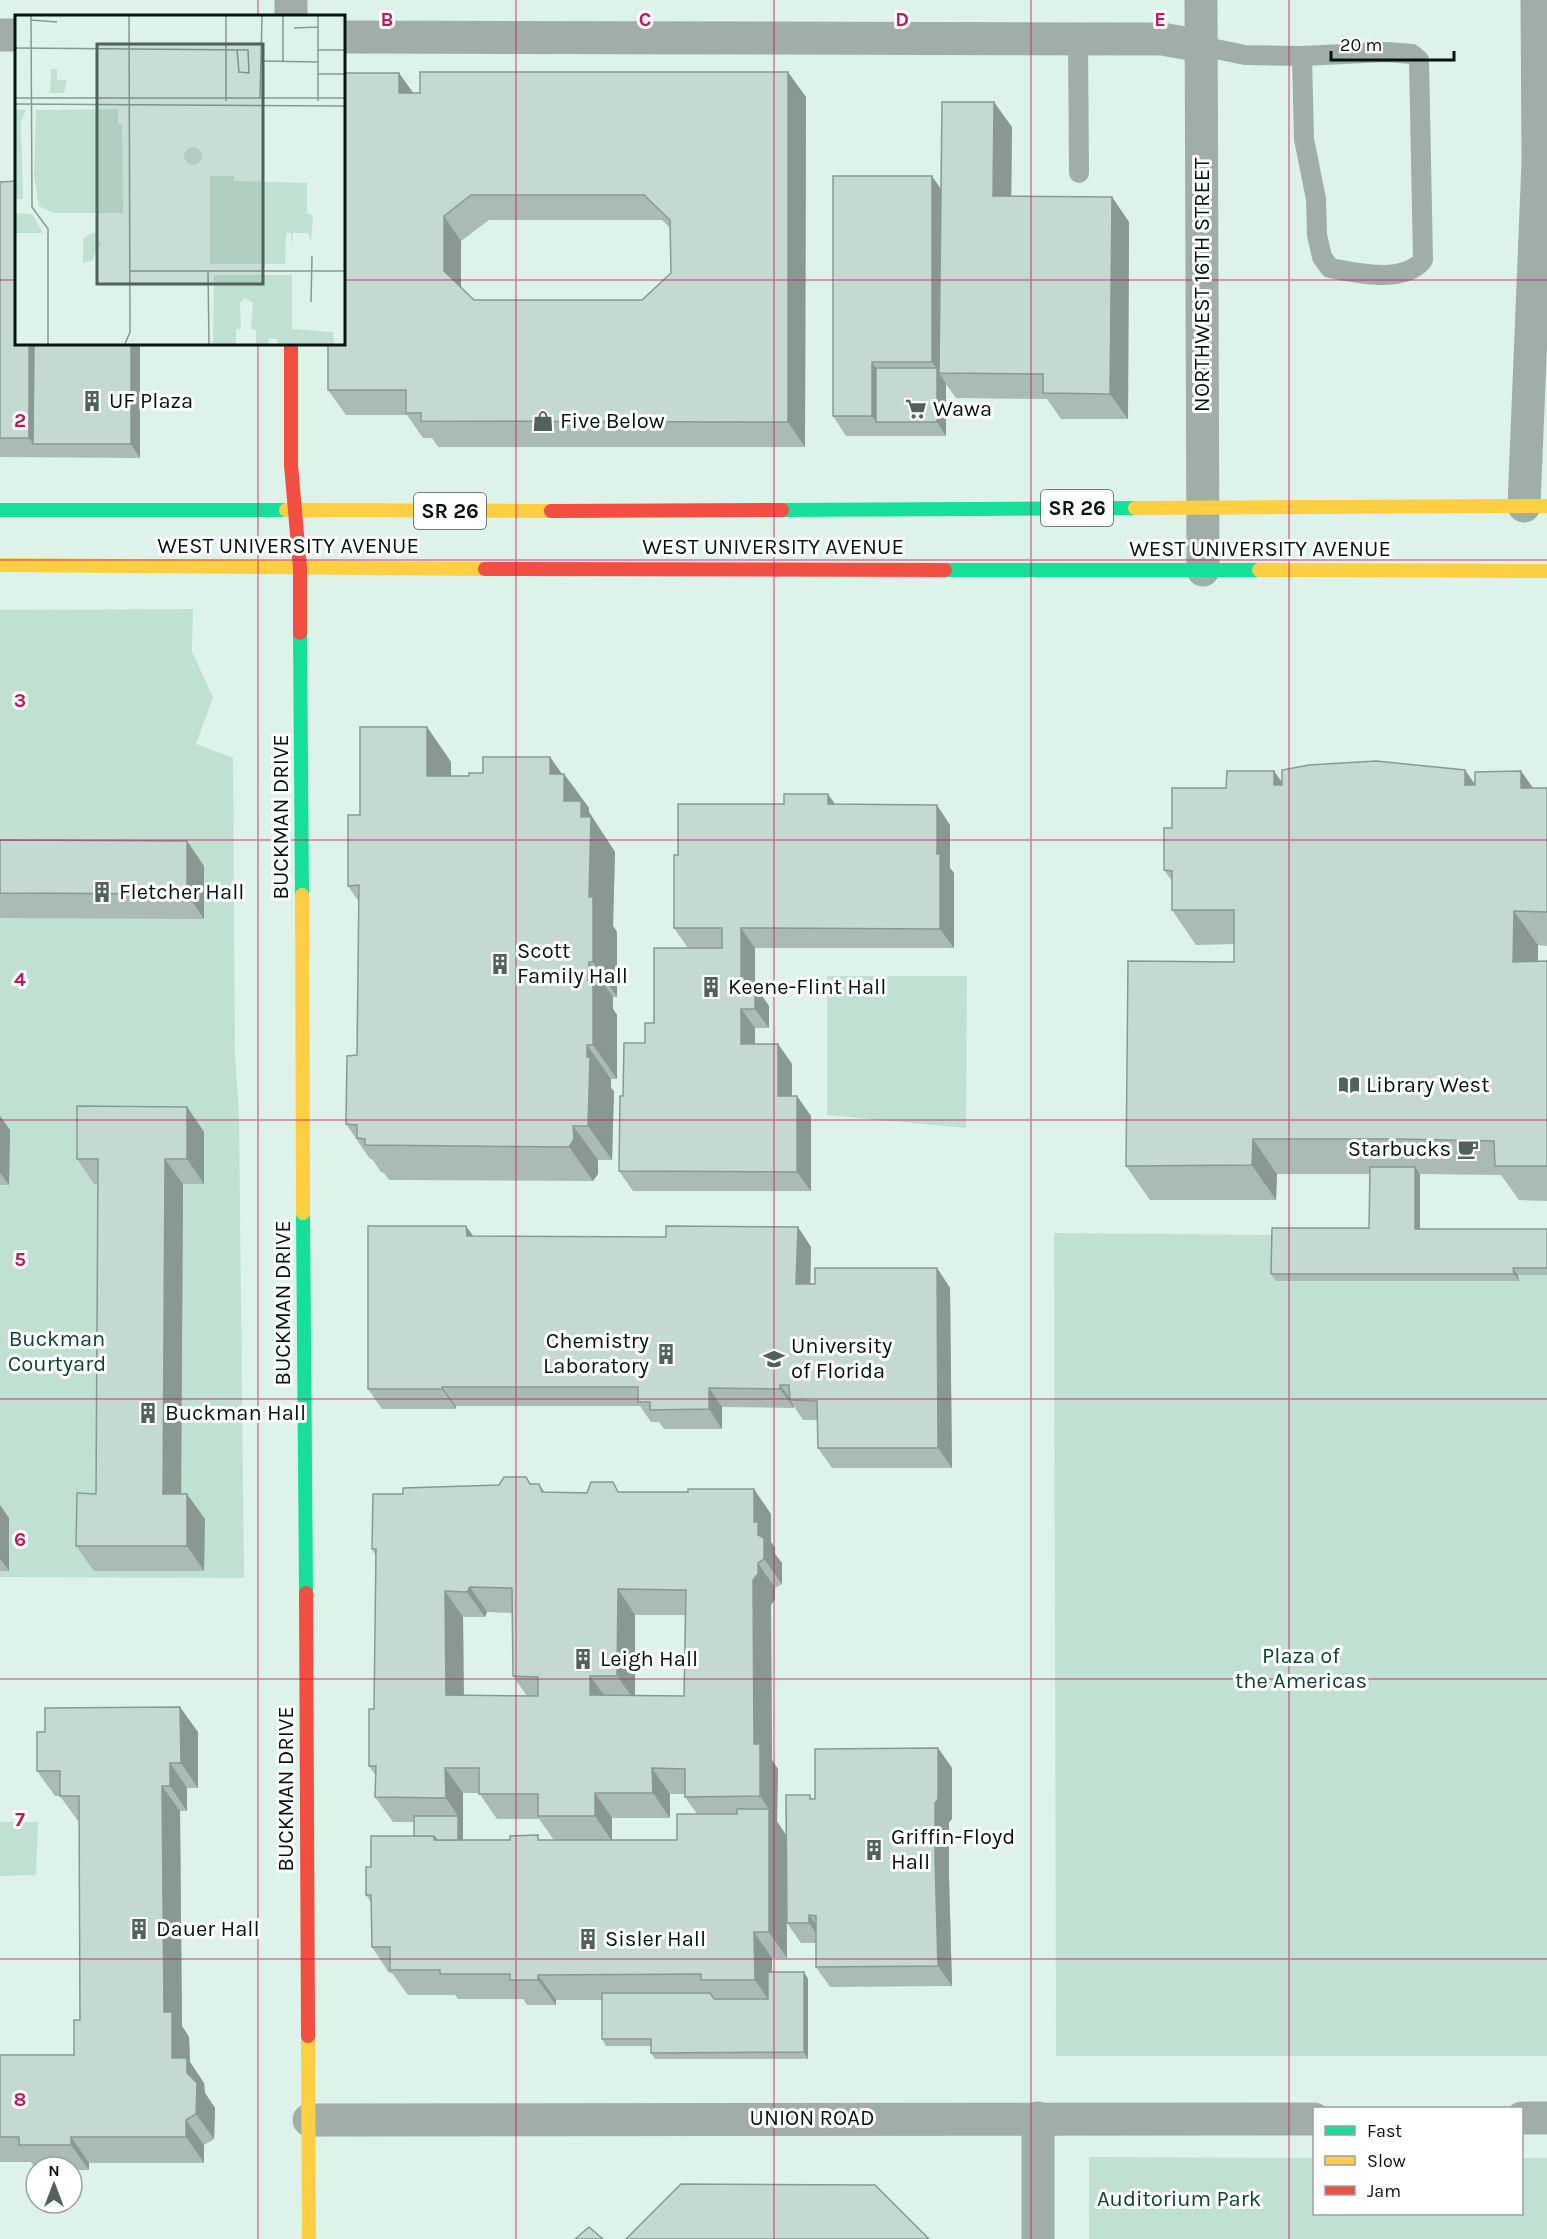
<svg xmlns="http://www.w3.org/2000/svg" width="1547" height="2239" font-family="Karla,sans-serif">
  <rect width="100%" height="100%" fill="#ddf3e9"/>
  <!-- green -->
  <g fill="#c0e1d2">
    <path d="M193 609 192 652 213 697 196 744 233 758 235 1055 239 1114 244 1578 0 1577V610Z"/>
    <path d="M827 976H967L966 1128 827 1115Z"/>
    <path d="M1054 1233 1276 1235 1519 1281 1518 1275H1547V2056H1056Z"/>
    <path d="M0 1822H38L36 1875 0 1876Z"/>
    <path d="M1089 2157 1314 2158V2214H1522V2158H1547V2239H1089Z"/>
  </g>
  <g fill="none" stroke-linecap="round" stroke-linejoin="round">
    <!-- lane -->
    <g stroke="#a1aea8" stroke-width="20">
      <path d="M1078 39 1079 173"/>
      <path d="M1201 46 1245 55 1302 56 1387 52 1412 54 1419 60 1423 260C1404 284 1357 273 1330 268L1322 257 1317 235 1316 199 1304 139 1302 56"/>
    </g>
    <!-- street -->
    <g stroke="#a1aea8" stroke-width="33">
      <path d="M1201 0 1203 570"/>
      <path d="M291 16V0"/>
      <path d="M0 35H16"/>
      <path d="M344 37C616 37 889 39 1162 39L1201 46"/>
      <path d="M1524 506 1538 162 1537 0"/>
      <path d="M1038 2118V2239"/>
      <path d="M1522 2118H1547"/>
      <path d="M309 2120 1314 2119"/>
    </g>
    <!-- fast -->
    <g stroke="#16e098" stroke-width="14">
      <path d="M0 510H286"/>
      <path d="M782 510 1135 508"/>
      <path d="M945 570H1259"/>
      <path d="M300 633 302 895"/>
      <path d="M303 1213 306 1593"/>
    </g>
    <!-- slow -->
    <g stroke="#ffcf43" stroke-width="14">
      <path d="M1135 508 1547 506"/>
      <path d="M286 510 551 511"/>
      <path d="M0 565 485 569"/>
      <path d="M1259 570 1547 571"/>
      <path d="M302 895 303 1213"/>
      <path d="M308 2036 309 2239"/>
    </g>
    <!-- jam -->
    <g stroke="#f24e42" stroke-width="14">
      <path d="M291 344V465L300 568V633"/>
      <path d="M551 511 782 510"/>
      <path d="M485 569 945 570"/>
      <path d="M306 1593 308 2036"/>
    </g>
  </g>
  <!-- wall -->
  <g fill="#a9bbb4" fill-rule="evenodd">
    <path d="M413 93 806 97 805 447H438L432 438H423L407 415H346L328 390ZM489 220H662L670 228 671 273 642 300H474L461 288V241Z"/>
    <path d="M1012 127 1011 196 1112 197 1129 222 1128 419H1061L1047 399 956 398 946 384V436H846L833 416 941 188Z"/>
    <path d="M0 182 140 344V458L0 457Z"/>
    <path d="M427 727 451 762V776H469L550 757 562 774H564L589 808V812L615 852 613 926 617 932V997H613V1009L617 1015V1079H611V1088L614 1091 612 1160H598V1174L593 1181 389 1180 384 1173 381 1172 372 1159H370L346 1124 357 1055 359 902 348 886 360 815Z"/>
    <path d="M1274 771 1282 783H1475L1521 771 1533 788H1547V946L1538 945V961H1547V1201L1519 1200 1501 1175 1420 1174V1229H1547V1275H1518L1519 1281H1276L1271 1274 1369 1228 1370 1174H1277L1276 1200H1150L1126 1166 1234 962V944L1196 945 1172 910V881L1164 870 1172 828 1226 788Z"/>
    <path d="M835 804 950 825V868L954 873V948H755V986L769 1006V1028H755V1044H778L792 1064V1096L811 1116V1191H633L619 1171 623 1096 654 1023 722 948H688L674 928 678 855Z"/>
    <path d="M0 840 187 841 204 866V919L0 918Z"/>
    <path d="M187 1107 204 1132V1184H183L181 1494 205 1519 204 1571H94L76 1546 96 1494 98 1184H94L77 1159Z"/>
    <path d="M0 1116 10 1130 9 1185H0Z"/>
    <path d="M798 1227 811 1247 810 1284 937 1268 950 1288 952 1468H832L818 1448V1420H803L794 1406V1408L722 1407V1429H664L659 1422H651L640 1406H456V1409H382L368 1389 473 1236 666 1237Z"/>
    <path d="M526 1477 531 1484H539L545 1492H620L771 1514V1542L775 1548V1554L782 1563V1584L775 1588V1599L771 1605 772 1760 778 1769 777 1822 786 1835 787 1958H772V1972H804L808 1979V2059H655L651 2053V2046H606L602 2039V2000H556V2005H527L523 1999H458L455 1995H408L392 1973H389L372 1947 371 1902 366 1895 371 1867 414 1836V1822H393L375 1797 376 1776 369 1766 374 1709 376 1556 372 1549 403 1494 499 1485ZM487 1612 513 1613V1676L527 1696 464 1695 463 1617H485ZM635 1615H685L684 1696H635ZM463 1793H479L497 1819H539L554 1840H463ZM670 1794H685V1797L697 1814 677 1840H612V1818H670Z"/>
    <path d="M0 1505 9 1518V1571H0Z"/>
    <path d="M198 1732V1788H187V1811H180L182 2026 189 2037 190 2062 204 2083 205 2093 215 2108 214 2139 204 2145V2163H89V2170H72V2167H36V2169L31 2162H0V2055H74L80 2020 79 1821H78L60 1796H55L37 1771Z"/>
    <path d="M938 1748 952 1768V1819L949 1822V1878L952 1986 830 1987 816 1967V1943H801L787 1923 812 1799H815Z"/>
  </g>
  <!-- shaded-wall -->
  <g fill="#899992">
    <path d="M788 72 806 97 805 447 788 422Z"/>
    <path d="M399 73 417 98 399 93Z"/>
    <path d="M994 102 1012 127 1011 221 993 196Z"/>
    <path d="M932 176 946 196 940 373 932 362Z"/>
    <path d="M1112 197 1129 222 1128 419 1110 394Z"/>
    <path d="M444 216 461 241V296L444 271Z"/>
    <path d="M29 344H43L33 444 29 438Z"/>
    <path d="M131 344H140V458L131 444Z"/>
    <path d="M872 362 885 382 876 422 872 416Z"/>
    <path d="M937 368 940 373H939L946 384V436L937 422Z"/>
    <path d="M427 727 451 762V811L427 776Z"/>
    <path d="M550 757 564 777V774L589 808V812L615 852 613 926 617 932V997L593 962 564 801 550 774Z"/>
    <path d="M1465 770 1489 804 1465 785Z"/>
    <path d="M1274 771 1298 805 1274 785Z"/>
    <path d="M1521 771 1545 805 1521 788Z"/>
    <path d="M828 794 842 814 828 804Z"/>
    <path d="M937 805 950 825V868L954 873V948L940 929 937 854Z"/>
    <path d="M187 841 204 866V919L187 894Z"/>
    <path d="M1514 911 1538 945 1537 996 1513 962Z"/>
    <path d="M741 928 755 948V1006L741 986Z"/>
    <path d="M589 962 613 997V1009L617 1015V1079L593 1045 588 981Z"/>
    <path d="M755 986 769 1006V1028L755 1009Z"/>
    <path d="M741 1009 755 1028V1064L741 1044Z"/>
    <path d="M778 1044 792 1064V1116L778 1096Z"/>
    <path d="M587 1045 611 1079V1088L614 1091 612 1160 588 1126Z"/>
    <path d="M797 1096 811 1116V1191L797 1172Z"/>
    <path d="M187 1107 204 1132V1184L187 1159Z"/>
    <path d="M0 1116 10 1130 9 1185 0 1173Z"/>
    <path d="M573 1126 598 1160V1174L593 1181 569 1147Z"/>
    <path d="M1253 1139 1277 1174 1276 1200 1252 1165Z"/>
    <path d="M165 1159 183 1184 181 1519 163 1494Z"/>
    <path d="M1415 1167 1420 1174V1236L1415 1229Z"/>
    <path d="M466 1226 480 1245 467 1236Z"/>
    <path d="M798 1227 811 1247 810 1304 796 1284Z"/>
    <path d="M937 1268 950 1288 952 1468 938 1448Z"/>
    <path d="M1513 1268 1518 1275 1519 1281 1514 1274Z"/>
    <path d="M780 1385 791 1400H790L794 1406V1408L780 1389Z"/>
    <path d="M442 1387 456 1406V1409L442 1389Z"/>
    <path d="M709 1388 722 1407V1429L709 1409Z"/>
    <path d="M754 1489 771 1514V1542L775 1548V1554L782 1563V1584L764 1559 754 1522Z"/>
    <path d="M187 1494 205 1519 204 1571 187 1546Z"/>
    <path d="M0 1505 9 1518V1571L0 1559Z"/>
    <path d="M758 1563 775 1588V1599L771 1605 772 1760 778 1769 777 1822 760 1796 754 1744 753 1580Z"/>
    <path d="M470 1587 487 1612 485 1617 467 1592Z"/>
    <path d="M618 1589 635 1615V1701L617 1676Z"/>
    <path d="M445 1591 463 1617 464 1720 446 1695Z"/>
    <path d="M590 1676 608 1701 590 1695Z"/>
    <path d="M180 1707 198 1732V1788L181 1763Z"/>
    <path d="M938 1748 952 1768V1819L949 1822V1878L952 1986 938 1966 935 1858V1803Z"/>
    <path d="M170 1763 187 1788V1811L170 1786Z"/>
    <path d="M445 1768 463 1793V1865L458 1859V1816L446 1798Z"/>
    <path d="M652 1768 670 1794V1818L653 1793Z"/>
    <path d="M162 1786 180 1811 182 2026 189 2037 190 2062 204 2083 205 2093 215 2108 214 2139 196 2114 172 2058 164 2012Z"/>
    <path d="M595 1793 612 1818V1841L595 1816Z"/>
    <path d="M769 1809 786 1835 787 1958 769 1932Z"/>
    <path d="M809 1915 823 1934V1943L809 1923Z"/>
    <path d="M754 1932 772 1958V2005L755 1980Z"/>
    <path d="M804 1972 808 1979V2059L804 2052Z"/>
    <path d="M538 1975 556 2000V2005L538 1980Z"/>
    <path d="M186 2120 204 2145V2163L186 2137Z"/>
    <path d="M71 2137 89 2163V2170L71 2145Z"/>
  </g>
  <!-- building -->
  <g fill="#c4dad1" stroke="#899992" stroke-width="1.5" fill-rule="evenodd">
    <path d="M420 72H788V422L421 421V413H406V390H328V344H344V73H399V93H420ZM471 195H644L670 220 671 273 642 300H474L444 271V216Z"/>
    <path d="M942 102H994L993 196 1112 197 1110 394 1043 393V374L939 373Z"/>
    <path d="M833 176H932V362H872V416H833Z"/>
    <path d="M16 181V344H29V438H0V182Z"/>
    <path d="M34 344H131V444H33Z"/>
    <rect x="876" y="368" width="61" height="54"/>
    <path d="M360 727H427V776H469V773H483V757H550V774H564V801H581V817H591L589 897H593V962H589L588 981H593V1045H587V1057H590L588 1126H573L574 1139 569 1147 365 1145V1139L357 1138V1125L346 1124 347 1056 357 1055 359 885 348 886V815H360Z"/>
    <path d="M1376 761 1465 770V785H1475V772L1521 771V788H1547V912L1514 911 1513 962 1547 961V1166H1495L1494 1141 1395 1139H1253L1252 1165 1126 1166 1128 961 1234 962V910H1172V871L1164 870V828H1172V788H1226L1227 771H1274V785H1282V770L1309 765Z"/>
    <path d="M784 794H828V804L937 805V854H940V929L741 928V986H755V1009H741V1044H778V1096H797V1172L619 1171 620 1096H623L624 1043H645V1023H654V948H722V928H674V855H678V804H784Z"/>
    <path d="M0 840 187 841V894L0 893Z"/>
    <path d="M77 1106 187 1107V1159H165L163 1494H187V1546H76L77 1493 96 1494 98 1159H77Z"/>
    <path d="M1370 1167H1415V1229H1547V1268H1513L1514 1274H1271L1272 1228H1369Z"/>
    <path d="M368 1226H466L467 1236 666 1237V1226L798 1227 796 1284H815V1268H937L938 1448H818L817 1401 790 1400 789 1385H780V1389L709 1388V1409L650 1410V1402H638V1387H442V1389H368Z"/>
    <path d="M504 1477H526L530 1484H539L542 1492 587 1493 591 1482H613L618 1492H688V1489H754V1522H758V1535L764 1538V1559L758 1563V1574L753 1580 754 1744H760V1796L685 1797V1769L652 1768 653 1793H595V1816H538V1794H479V1768H445L446 1798 375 1797 376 1766H369V1709H374L376 1549H372L373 1494H403V1488L499 1485ZM470 1587 512 1588 513 1676 538 1677V1696L446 1695 445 1591 467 1592ZM618 1589 686 1590 684 1696 590 1695V1676H617Z"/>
    <path d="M180 1707 181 1763H170V1786H162L164 2012H172V2058H187V2073L197 2083 196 2114 186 2120V2137H71V2145H19V2137H0V2055H74V2020H80L79 1796H60V1771H37V1732H45V1708Z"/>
    <path d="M938 1748V1799L935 1803V1858L938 1966 816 1967V1916L809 1915V1923H787L786 1795H810V1799H815V1749Z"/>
    <path d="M737 1809H769V1932H754L755 1980H701V1974L538 1975V1980H510V1974H440V1970H390V1947H372L371 1895H366V1867H371V1836H434V1840H510V1836L538 1835V1840H677V1814H737Z"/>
    <path d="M414 1816H458V1840H437L434 1836H414Z"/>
    <path d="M768 1972H804V2052L651 2053V2039H602V1993H710L714 1999H768Z"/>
    <path d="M681 2184 875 2185 929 2239H626Z"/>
    <path d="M589 2227 603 2239H575Z"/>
  </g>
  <!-- grid -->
  <path fill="none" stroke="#c2185b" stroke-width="1.5" stroke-opacity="0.55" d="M258 0V16M516 0V2239M774 0V2239M1031 0V2239M1289 0V2239M0 280H16M344 280H1547M258 344V2239M0 560H1547M0 840H1547M0 1120H1547M0 1399H1547M0 1679H1547M0 1959H1547"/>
  <!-- icons -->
  <defs>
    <symbol id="building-bare" viewBox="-9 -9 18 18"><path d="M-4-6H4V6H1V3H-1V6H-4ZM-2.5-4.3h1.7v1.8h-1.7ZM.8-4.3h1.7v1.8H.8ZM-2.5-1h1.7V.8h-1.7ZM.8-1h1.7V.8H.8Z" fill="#51625b" stroke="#fff" stroke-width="2.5" paint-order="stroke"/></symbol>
    <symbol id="supermarket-bare" viewBox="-9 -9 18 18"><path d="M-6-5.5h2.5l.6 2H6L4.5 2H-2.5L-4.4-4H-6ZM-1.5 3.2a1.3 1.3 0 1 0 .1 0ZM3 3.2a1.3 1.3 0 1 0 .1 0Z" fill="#51625b" stroke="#fff" stroke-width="2.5" paint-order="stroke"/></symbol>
    <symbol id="shop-bare" viewBox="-9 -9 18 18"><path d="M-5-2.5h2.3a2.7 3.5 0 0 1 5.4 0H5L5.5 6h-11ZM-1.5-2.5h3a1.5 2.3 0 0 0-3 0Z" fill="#51625b" stroke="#fff" stroke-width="2.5" paint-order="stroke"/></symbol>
    <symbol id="library-bare" viewBox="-9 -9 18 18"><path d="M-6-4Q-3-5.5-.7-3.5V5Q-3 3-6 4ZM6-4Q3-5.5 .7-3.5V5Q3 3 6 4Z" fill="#51625b" stroke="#fff" stroke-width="2.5" paint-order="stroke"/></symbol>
    <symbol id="cafe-bare" viewBox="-9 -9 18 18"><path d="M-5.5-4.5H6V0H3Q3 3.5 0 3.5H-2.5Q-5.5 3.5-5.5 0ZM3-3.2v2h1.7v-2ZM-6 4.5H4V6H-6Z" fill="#51625b" stroke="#fff" stroke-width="2.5" paint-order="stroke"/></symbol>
    <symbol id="university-bare" viewBox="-9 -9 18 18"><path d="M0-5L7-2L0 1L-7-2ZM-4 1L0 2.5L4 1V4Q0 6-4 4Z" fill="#51625b" stroke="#fff" stroke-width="2.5" paint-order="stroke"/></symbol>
  </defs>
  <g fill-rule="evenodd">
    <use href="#building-bare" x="77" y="386" width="30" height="30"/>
    <use href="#supermarket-bare" x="901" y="394" width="30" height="30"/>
    <use href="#shop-bare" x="528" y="406" width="30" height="30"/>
    <use href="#building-bare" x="87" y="877" width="30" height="30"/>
    <use href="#building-bare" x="485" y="949" width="30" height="30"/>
    <use href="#building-bare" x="696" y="972" width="30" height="30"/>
    <use href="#library-bare" x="1334" y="1070" width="30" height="30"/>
    <use href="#cafe-bare" x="1453" y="1134" width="30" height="30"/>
    <use href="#building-bare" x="651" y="1339" width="30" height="30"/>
    <use href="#university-bare" x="759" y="1344" width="30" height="30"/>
    <use href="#building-bare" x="133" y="1398" width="30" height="30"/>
    <use href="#building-bare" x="568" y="1644" width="30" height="30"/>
    <use href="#building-bare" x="859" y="1835" width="30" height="30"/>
    <use href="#building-bare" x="124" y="1914" width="30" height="30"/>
    <use href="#building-bare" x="573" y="1924" width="30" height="30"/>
  </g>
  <g text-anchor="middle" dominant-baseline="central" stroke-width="6" stroke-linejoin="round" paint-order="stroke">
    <!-- shield labels -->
    <g fill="#fff" stroke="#515a57" stroke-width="1.5">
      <rect x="1041" y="490" width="72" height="36" rx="4.5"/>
      <rect x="414" y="493" width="72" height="36" rx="4.5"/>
    </g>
    <g font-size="21" font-weight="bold" fill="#06140f">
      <text x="1077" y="508">SR 26</text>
      <text x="450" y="511">SR 26</text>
    </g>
    <!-- street labels -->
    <g font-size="22" fill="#06140f" stroke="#fff">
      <text transform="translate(1202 285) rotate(-90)">NORTHWEST 16TH STREET</text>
      <text x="288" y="546">WEST UNIVERSITY AVENUE</text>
      <text x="773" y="547">WEST UNIVERSITY AVENUE</text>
      <text x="1260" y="549">WEST UNIVERSITY AVENUE</text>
      <text transform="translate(281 817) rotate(-90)">BUCKMAN DRIVE</text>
      <text transform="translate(283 1303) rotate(-90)">BUCKMAN DRIVE</text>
      <text transform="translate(286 1789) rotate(-90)">BUCKMAN DRIVE</text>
      <text x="812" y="2118">UNION ROAD</text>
    </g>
    <!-- poi labels -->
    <g font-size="22" fill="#06140f" stroke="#fff" text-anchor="start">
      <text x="109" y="401">UF Plaza</text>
      <text x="933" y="409">Wawa</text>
      <text x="560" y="421">Five Below</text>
      <text x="119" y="892">Fletcher Hall</text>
      <text x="517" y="951">Scott<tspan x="517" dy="25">Family Hall</tspan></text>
      <text x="728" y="987">Keene-Flint Hall</text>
      <text x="1366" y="1085">Library West</text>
      <text x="1451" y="1149" text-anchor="end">Starbucks</text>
      <text x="649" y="1341" text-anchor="end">Chemistry<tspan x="649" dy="25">Laboratory</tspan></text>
      <text x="791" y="1346">University<tspan x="791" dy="25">of Florida</tspan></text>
      <text x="165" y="1413">Buckman Hall</text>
      <text x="600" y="1659">Leigh Hall</text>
      <text x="891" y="1837">Griffin-Floyd<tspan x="891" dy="25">Hall</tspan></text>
      <text x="156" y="1929">Dauer Hall</text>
      <text x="605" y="1939">Sisler Hall</text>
    </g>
    <!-- park labels -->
    <g font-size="22" fill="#0e4332" stroke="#fff">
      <text x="57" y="1339">Buckman<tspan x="57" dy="25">Courtyard</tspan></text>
      <text x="1301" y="1656">Plaza of<tspan x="1301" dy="25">the Americas</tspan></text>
      <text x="1179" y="2199">Auditorium Park</text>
    </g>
  </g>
  <!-- overview -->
  <g transform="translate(15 15)">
    <rect width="330" height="330" fill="#ddf3e9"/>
    <path d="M36 54H42V65H52L49 78H35ZM0 94 11 95 6 107 8 184H0ZM103 94V109L107 110 108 198H38L24 191 19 161 21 95ZM169 141a9 9 0 1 1 18 0a9 9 0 1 1-18 0ZM195 161H219V166L292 168V198L298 201 296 228 293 218H278L276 230V218H271L270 249H195ZM0 198 17 199 28 218H0ZM80 217 86 230H82L78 245 68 248V223ZM199 260H277V314L318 317 319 329H262V324L254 323 253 329H241V315L236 313 238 288 230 283 225 288 226 313 221 315V329H198Z" fill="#c0e1d2"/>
    <path fill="none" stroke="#879a92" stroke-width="1.5" d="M16 1 17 192 33 214V329M16 5 42 7M279 13 303 12M0 33 233 35 234 58 224 57 222 35M303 35H330M247 46 303 47M268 46V1M303 59H330M0 83H330M245 83 247 1M211 86V1M303 86V1M0 89 330 91M115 256H330M193 256 194 329M296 287 297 241M110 329 115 317 114 1"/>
    <path fill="#51625b" fill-opacity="0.15" stroke="#51625b" stroke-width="3" d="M82 29H248V269H82Z"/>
    <rect width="330" height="330" fill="none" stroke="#06140f" stroke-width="3"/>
  </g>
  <g font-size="20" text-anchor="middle" font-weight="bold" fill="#c2185b" stroke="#fff" stroke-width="6" stroke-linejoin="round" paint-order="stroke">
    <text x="387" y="26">B</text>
    <text x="645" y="26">C</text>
    <text x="902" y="26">D</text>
    <text x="1160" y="26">E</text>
    <text x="20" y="427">2</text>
    <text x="20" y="707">3</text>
    <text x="20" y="986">4</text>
    <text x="20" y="1266">5</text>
    <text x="20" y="1546">6</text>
    <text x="20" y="1826">7</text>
    <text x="20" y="2106">8</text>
  </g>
  <!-- legend -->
  <rect x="1313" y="2107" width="210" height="108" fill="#ffffff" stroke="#9ba19f" stroke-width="1.5"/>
  <rect x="1325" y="2126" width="30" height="9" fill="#16e098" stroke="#9ba19f" stroke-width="1.5"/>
  <text x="1367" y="2137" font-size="18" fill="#06140f">Fast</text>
  <rect x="1325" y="2156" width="30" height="9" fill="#ffcf43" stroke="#9ba19f" stroke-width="1.5"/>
  <text x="1367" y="2167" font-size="18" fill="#06140f">Slow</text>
  <rect x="1325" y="2186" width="30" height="9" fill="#f24e42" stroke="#9ba19f" stroke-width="1.5"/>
  <text x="1367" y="2197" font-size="18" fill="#06140f">Jam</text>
  <!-- north arrow -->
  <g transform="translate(54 2185)"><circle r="28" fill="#ffffff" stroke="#9ba19f" stroke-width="1.5"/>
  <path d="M0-4.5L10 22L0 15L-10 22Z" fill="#51625b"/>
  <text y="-9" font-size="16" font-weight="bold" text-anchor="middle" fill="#06140f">N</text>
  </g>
  <!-- scale -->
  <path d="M1331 51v9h123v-9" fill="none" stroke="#06140f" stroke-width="3"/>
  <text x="1340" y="51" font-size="18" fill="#06140f" stroke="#ffffff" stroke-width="4.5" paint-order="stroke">20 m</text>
</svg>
